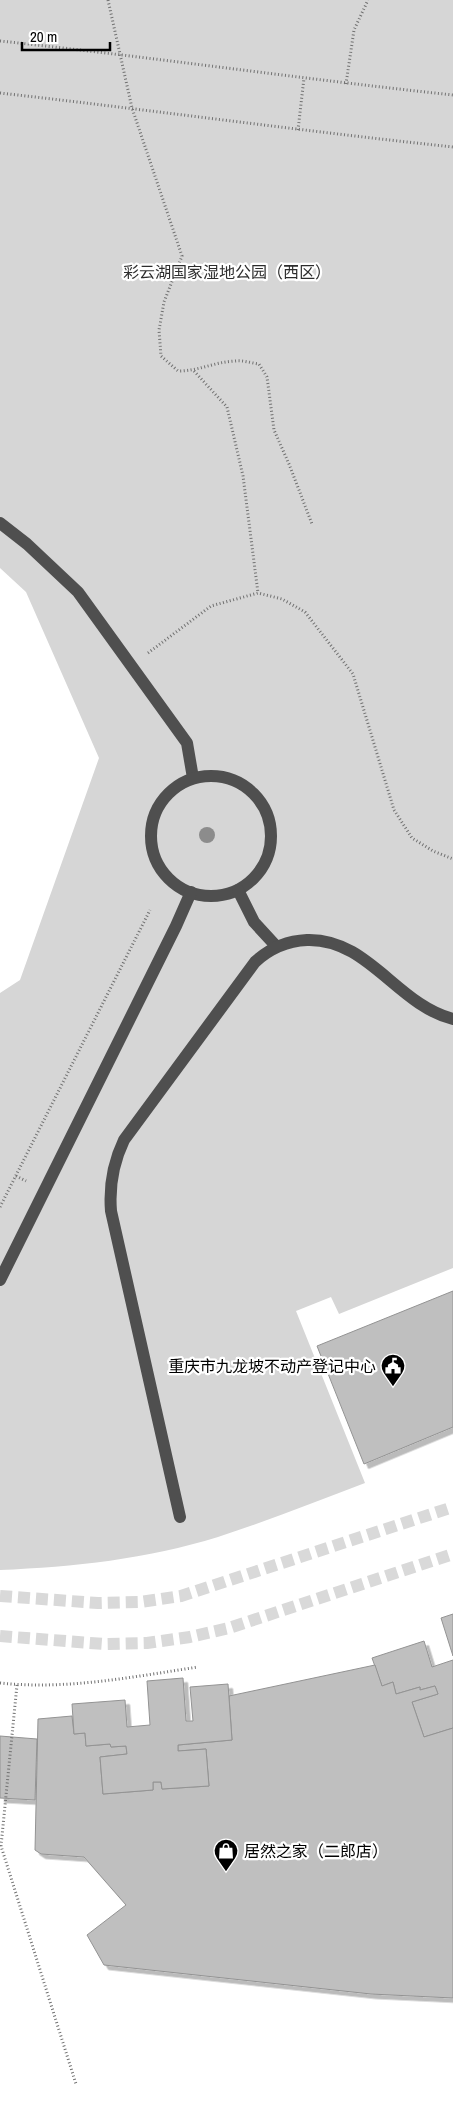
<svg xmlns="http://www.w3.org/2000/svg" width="453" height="2101" font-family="'Archivo Narrow','Noto Sans SC',sans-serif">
  <defs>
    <filter id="shadow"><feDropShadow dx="4.5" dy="4.5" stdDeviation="0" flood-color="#0004"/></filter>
  </defs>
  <rect width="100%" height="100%" fill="#fff"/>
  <!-- green -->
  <path fill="#d6d6d6" d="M0 0H453V1268L339 1314 331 1297 296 1311 365 1483C317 1501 268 1521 218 1537 147 1559 74 1567 0 1570V993L20 980 99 758 26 592 0 568Z"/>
  <!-- building -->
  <g fill="#bfbfbf" stroke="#939393" filter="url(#shadow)">
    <path d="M453 1291V1427L364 1464 317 1346Z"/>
    <path d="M453 1614V1656L441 1618Z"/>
    <path d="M424 1641 432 1667 453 1660V1728L424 1737 412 1702 438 1694 435 1686 420 1690V1687L396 1694 393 1682 382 1686 372 1658Z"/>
    <path d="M375 1665 382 1686 393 1682 396 1694 420 1687V1690L435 1686 438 1694 412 1702 424 1737 453 1728V1998L371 1994 104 1965 87 1935 126 1905 84 1857 41 1854 35 1850 38 1719 72 1716 74 1734 85 1733 86 1746 110 1744 111 1747 126 1746 127 1754 100 1757 103 1794 153 1790V1782H161L162 1789 209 1786 206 1749 178 1751V1745L232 1740 229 1696Z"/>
    <path d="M183 1678 186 1721H193L190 1687 228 1684 232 1740 178 1745V1751L206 1749 209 1786 162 1789 161 1782H153V1790L103 1794 100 1757 127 1754 126 1746 111 1747 110 1744 86 1746 85 1733 74 1734 72 1704 125 1700 127 1727 150 1725 147 1681Z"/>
    <path d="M0 1736 37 1739 35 1800 0 1798Z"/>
  </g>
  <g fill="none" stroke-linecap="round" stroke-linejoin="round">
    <!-- major-tunnel -->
    <g stroke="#d9d9d9" stroke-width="12" stroke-dasharray="12 6" stroke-linecap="butt">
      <path d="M0 1596 98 1603 140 1602 181 1596 453 1507"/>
      <path d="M0 1636 104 1644 147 1643 190 1637 229 1628 453 1554"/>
    </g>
    <!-- path -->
    <g stroke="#717171" stroke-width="3" stroke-dasharray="1 2.5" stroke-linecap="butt">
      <path d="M108 0 132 108 182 256 164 302 159 330 161 356 178 371C199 371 214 362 235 361 243 360 251 363 259 364L267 377 274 430 289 464 312 524"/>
      <path d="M0 41C151 57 302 79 453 95"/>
      <path d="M346 84 354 30 368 0"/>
      <path d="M0 93C151 110 302 131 453 147"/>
      <path d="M298 130 304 78"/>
      <path d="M194 371 227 407 243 476 258 593"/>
      <path d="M148 653 211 606 258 593 282 599 305 612 353 674 394 810 412 838 433 851 453 859"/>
      <path d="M16 1176 26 1181"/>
      <path d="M0 1207 150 910"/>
      <path d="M0 1683C67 1690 132 1677 198 1667"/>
      <path d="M17 1685 1 1846 76 2084"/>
    </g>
    <!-- minor -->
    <g stroke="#4f4f4f" stroke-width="12">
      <path d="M0 523 27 544 78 592 187 743 193 778"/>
      <circle cx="211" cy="836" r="60"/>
      <path d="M238 890 254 922 276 946"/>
      <path d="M0 1280 176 926 191 892"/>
      <path d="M180 1517 111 1211C109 1186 113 1163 124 1140L255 962C270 948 286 941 307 940 368 938 397 1005 453 1019"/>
    </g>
  </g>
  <!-- trees -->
  <circle fill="#8c8c8c" cx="207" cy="835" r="8"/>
  <!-- icons -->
  <defs>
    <symbol id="civic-pin" viewBox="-11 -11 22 30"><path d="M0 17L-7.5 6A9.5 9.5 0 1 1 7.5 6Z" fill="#000" stroke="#fff"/><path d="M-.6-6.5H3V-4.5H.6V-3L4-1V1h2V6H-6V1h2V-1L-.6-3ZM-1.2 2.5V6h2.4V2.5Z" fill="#fff"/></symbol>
    <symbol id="shop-pin" viewBox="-11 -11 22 30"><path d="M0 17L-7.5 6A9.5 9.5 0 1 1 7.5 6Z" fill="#000" stroke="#fff"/><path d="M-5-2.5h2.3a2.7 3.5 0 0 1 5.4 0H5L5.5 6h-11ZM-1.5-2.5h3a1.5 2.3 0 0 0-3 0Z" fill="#fff"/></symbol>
  </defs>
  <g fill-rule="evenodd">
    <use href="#civic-pin" x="379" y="1352" width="28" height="38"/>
    <use href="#shop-pin" x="212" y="1837" width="28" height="38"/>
  </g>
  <g text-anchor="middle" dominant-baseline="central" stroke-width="4.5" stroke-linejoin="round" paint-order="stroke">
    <!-- park labels -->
    <g font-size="16" fill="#2d2d2d" stroke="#fff">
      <text x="227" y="272">彩云湖国家湿地公园（西区）</text>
    </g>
    <!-- poi labels -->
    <g font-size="16" fill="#000" stroke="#fff" text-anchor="end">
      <text x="376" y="1366">重庆市九龙坡不动产登记中心</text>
      <text x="244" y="1851" text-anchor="start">居然之家（二郎店）</text>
    </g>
  </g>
  <!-- scale -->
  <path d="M22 42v8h88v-8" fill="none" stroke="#000000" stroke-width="2.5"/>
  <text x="30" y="42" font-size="15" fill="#000000" stroke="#ffffff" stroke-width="4" paint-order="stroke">20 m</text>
</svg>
